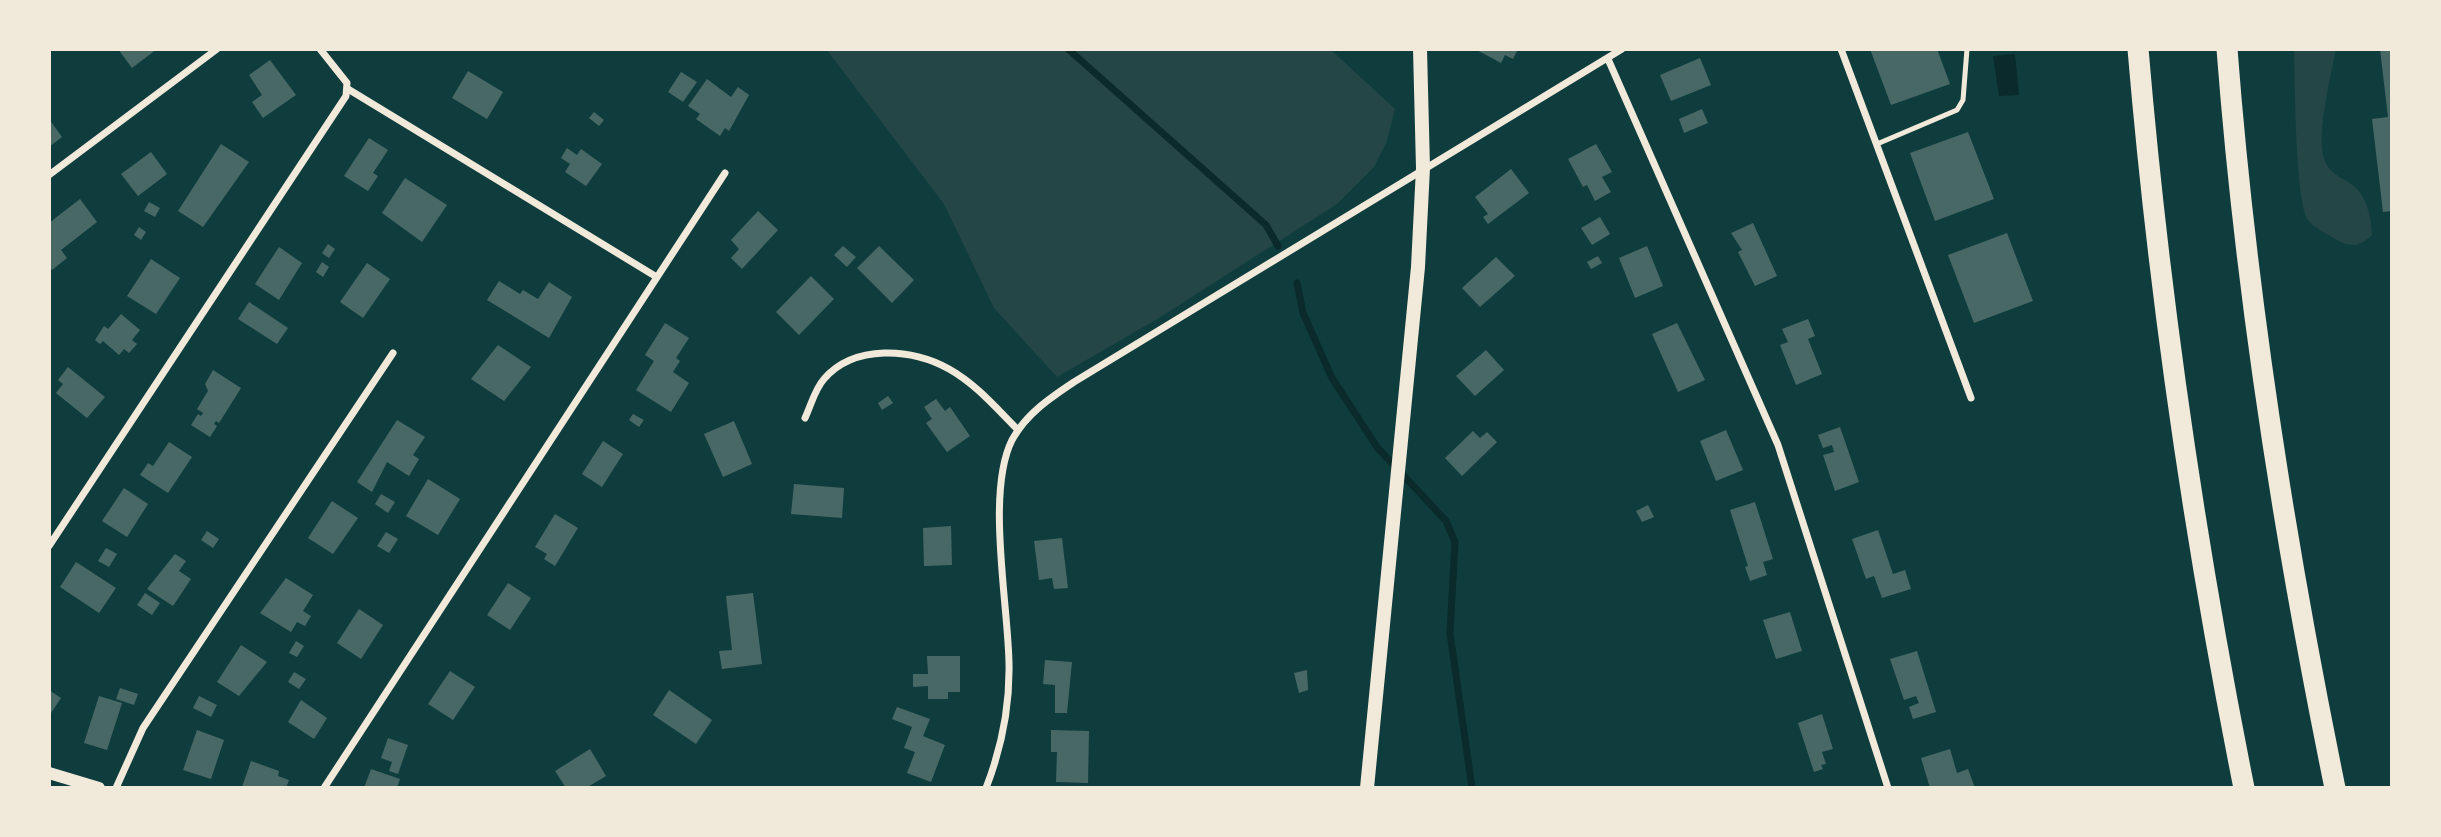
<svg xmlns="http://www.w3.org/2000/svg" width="2441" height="837" font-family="Helvetica,sans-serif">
  <rect width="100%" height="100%" fill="#0f3d3e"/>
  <!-- green -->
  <g fill="#244646">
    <path d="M826 49H1330L1395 109 1387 141 1374 167 1337 204 1159 318 1057 377 994 308 944 204Z"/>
    <path d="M2294 49H2336C2331 75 2315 138 2325 161 2331 177 2347 178 2357 189 2367 199 2372 221 2372 235 2362 245 2352 248 2339 241 2329 235 2315 229 2308 220 2295 201 2295 79 2294 49Z"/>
  </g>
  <!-- water -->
  <path fill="#0a2a2b" d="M2015 54 2019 95 1999 96 1993 56Z"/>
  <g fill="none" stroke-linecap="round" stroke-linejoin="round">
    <!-- stream -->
    <g stroke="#0a2a2b" stroke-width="7">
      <path d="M1068 49 1266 225 1278 246"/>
      <path d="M1297 283 1303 313 1332 378 1377 447 1446 521 1455 542 1450 633 1472 788"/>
    </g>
  </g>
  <!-- building -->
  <g fill="#486865">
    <path d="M118 49H157L132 68Z"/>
    <path d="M1475 49H1518L1513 59 1505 55 1501 63Z"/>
    <path d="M1870 49H1937L1950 84 1891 105Z"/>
    <path d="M2380 49H2392V211L2383 212 2372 119 2388 117Z"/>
    <path d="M1700 58 1711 85 1671 101 1660 75Z"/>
    <path d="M270 60 296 95 263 118 252 102 262 95 249 75Z"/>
    <path d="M468 71 503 92 487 119 452 98Z"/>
    <path d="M681 72 697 82 683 102 668 92Z"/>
    <path d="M707 79 731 97 738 87 749 95 729 131 725 128 720 136 696 119 700 114 688 106Z"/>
    <path d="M1702 109 1708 123 1684 133 1679 119Z"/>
    <path d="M594 112 604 120 599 126 589 118Z"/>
    <path d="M49 119 62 137 49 147Z"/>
    <path d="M1968 132 1994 199 1935 221 1910 153Z"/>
    <path d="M369 138 388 150 373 173 378 176 368 191 344 176Z"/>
    <path d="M221 144 249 162 203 227 178 211Z"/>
    <path d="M1596 144 1612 172 1602 177 1611 192 1595 201 1587 185 1583 187 1568 159Z"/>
    <path d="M567 148 577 155 581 149 602 164 586 186 565 172 570 164 561 158Z"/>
    <path d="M151 152 167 174 138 196 121 174Z"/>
    <path d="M1511 169 1529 193 1488 224 1483 217 1488 214 1475 197Z"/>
    <path d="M405 178 447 205 422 242 382 213Z"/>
    <path d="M80 199 97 222 61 250 67 258 52 270 49 266V223Z"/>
    <path d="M149 202 160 208 155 217 144 211Z"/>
    <path d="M758 211 778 230 742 269 731 258 739 249 731 240Z"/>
    <path d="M1600 217 1610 234 1592 245 1581 228Z"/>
    <path d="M1753 223 1777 276 1755 286 1738 252 1742 250 1731 233Z"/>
    <path d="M139 227 146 232 141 240 134 235Z"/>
    <path d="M2007 233 2033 301 1974 323 1948 255Z"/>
    <path d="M328 244 335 249 329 258 322 253Z"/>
    <path d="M843 246 856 257 847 267 834 255Z"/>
    <path d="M879 246 914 280 892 303 857 268Z"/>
    <path d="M1647 246 1663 286 1635 298 1619 258Z"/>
    <path d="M279 247 302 263 279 300 255 284Z"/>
    <path d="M1598 256 1602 263 1591 269 1587 262Z"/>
    <path d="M1496 257 1515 276 1480 307 1462 288Z"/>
    <path d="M151 259 180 278 156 314 127 296Z"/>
    <path d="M322 262 329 267 323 277 316 272Z"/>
    <path d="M367 263 390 279 363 318 340 302Z"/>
    <path d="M811 276 834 299 799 335 776 312Z"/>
    <path d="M499 281 520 294 523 290 538 299 549 282 572 297 549 338 487 300Z"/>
    <path d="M249 302 288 328 277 344 238 319Z"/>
    <path d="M121 314 140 330 132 340 137 344 129 353 124 349 119 355 103 341 100 344 95 340 104 326 108 329Z"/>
    <path d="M1808 319 1815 336 1808 339 1822 374 1796 385 1780 345 1788 342 1782 329Z"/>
    <path d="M665 323 689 338 676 358 680 361 673 372 689 383 671 412 636 390 654 361 645 355Z"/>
    <path d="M1677 323 1705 380 1678 392 1652 334Z"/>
    <path d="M498 345 531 367 504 401 471 379Z"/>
    <path d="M1486 350 1504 370 1475 396 1456 376Z"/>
    <path d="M68 367 105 397 87 418 56 393 63 384 58 380Z"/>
    <path d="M213 370 241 388 219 423 216 421 214 424 217 426 210 437 191 425 198 414 201 416 203 413 197 409 208 391 205 384Z"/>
    <path d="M888 396 893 403 882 410 878 403Z"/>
    <path d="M936 399 945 411 950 407 970 436 947 452 926 423 932 419 924 407Z"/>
    <path d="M633 414 644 420 639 427 629 420Z"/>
    <path d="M397 420 425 437 413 455 419 459 409 476 387 462 372 492 357 482Z"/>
    <path d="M734 421 752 464 723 477 704 434Z"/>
    <path d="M1840 427 1859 482 1835 491 1823 455 1834 452 1832 445 1823 448 1818 435Z"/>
    <path d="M1726 430 1743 470 1716 481 1700 441Z"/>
    <path d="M1473 431 1480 438 1487 432 1497 442 1462 476 1445 458Z"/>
    <path d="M603 441 623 454 602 487 582 474Z"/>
    <path d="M169 442 192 457 168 493 140 475 148 463 153 466Z"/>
    <path d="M428 479 460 499 438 535 406 516Z"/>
    <path d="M794 484 844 488 842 518 791 514Z"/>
    <path d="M124 488 148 504 127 537 102 521Z"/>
    <path d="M381 494 395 502 388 513 375 504Z"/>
    <path d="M332 501 358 518 333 554 308 538Z"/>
    <path d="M1755 502 1773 559 1763 562 1767 575 1750 581 1745 567 1748 566 1730 510Z"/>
    <path d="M1648 505 1654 517 1642 522 1636 511Z"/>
    <path d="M555 514 578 528 555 566 544 559 547 554 535 547Z"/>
    <path d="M951 526 952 565 924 566 923 528Z"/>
    <path d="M1878 530 1893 574 1905 570 1911 589 1882 598 1874 576 1866 579 1852 539Z"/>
    <path d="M207 531 219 539 213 548 201 540Z"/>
    <path d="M386 532 398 539 389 553 377 546Z"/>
    <path d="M1062 538 1068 588 1054 589 1052 578 1039 580 1034 541Z"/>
    <path d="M106 548 117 554 109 567 98 561Z"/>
    <path d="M175 554 186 561 179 571 191 579 173 606 147 589Z"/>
    <path d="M76 562 116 588 99 613 60 587Z"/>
    <path d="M286 578 313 595 303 611 311 616 305 626 297 622 291 632 260 613Z"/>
    <path d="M508 583 531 598 510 630 487 615Z"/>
    <path d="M145 593 160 603 152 615 137 605Z"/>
    <path d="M753 593 762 664 722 669 719 651 732 650 726 596Z"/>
    <path d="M359 609 383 625 361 659 337 643Z"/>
    <path d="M1790 612 1802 651 1776 659 1763 620Z"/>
    <path d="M296 641 304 646 297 657 289 653Z"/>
    <path d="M241 645 267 662 239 696 217 682Z"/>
    <path d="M1917 651 1936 712 1913 719 1909 707 1919 703 1916 696 1904 700 1890 659Z"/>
    <path d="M927 656H960V692H948V699H928V686L913 687V674H928Z"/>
    <path d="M1045 660 1072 662 1067 713H1055V685L1043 684Z"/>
    <path d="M1307 670 1308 690 1299 693 1294 673Z"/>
    <path d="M450 671 475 687 453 720 428 704Z"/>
    <path d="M294 672 306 679 299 689 288 682Z"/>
    <path d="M120 688 138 694 134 705 116 699Z"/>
    <path d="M49 690 61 698 49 716Z"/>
    <path d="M669 690 712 720 696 744 653 715Z"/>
    <path d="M99 696 122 703 107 750 84 743Z"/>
    <path d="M199 696 217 705 211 717 193 708Z"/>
    <path d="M301 700 327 718 314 739 288 722Z"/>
    <path d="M897 707 930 719 923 736 945 745 931 782 907 773 915 752 904 748 912 727 892 719Z"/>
    <path d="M1822 714 1833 749 1822 752 1826 764 1821 765 1823 769 1814 772 1798 723Z"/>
    <path d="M197 730 224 740 211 779 183 770Z"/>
    <path d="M1051 730 1089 731 1088 783 1056 782 1057 752H1051Z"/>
    <path d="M388 738 408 745 398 774 389 771 392 762 381 758Z"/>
    <path d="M590 749 606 776 586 788H566L555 771Z"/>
    <path d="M1950 749 1957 773 1968 769 1975 788H1930L1921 758Z"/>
    <path d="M251 761 279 771 278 776 289 780 286 788 242 787Z"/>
    <path d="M371 769 400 779 397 788H364Z"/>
  </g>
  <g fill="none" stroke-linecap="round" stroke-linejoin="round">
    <!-- service -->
    <path stroke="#f1e9da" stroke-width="5" d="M1877 144 1957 110 1963 100 1967 49"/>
    <!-- minor -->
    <g stroke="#f1e9da" stroke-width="7">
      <path d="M1841 49 1971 398"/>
      <path d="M1608 59 1778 445 1888 788"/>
      <path d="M348 89 655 276"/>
      <path d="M49 175 217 49"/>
      <path d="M805 418C811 405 815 389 824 379 854 344 913 348 949 369 976 384 997 409 1018 430"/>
      <path d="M49 546 346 96 347 83 320 49"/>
      <path d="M116 788 143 728 393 353"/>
      <path d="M324 788 725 173"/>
      <path d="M986 788C1002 747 1010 707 1009 663 1008 603 986 492 1012 440 1026 414 1050 398 1074 382L1622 49"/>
    </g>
    <!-- tertiary -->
    <path stroke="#f1e9da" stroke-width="12" d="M49 773 99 788"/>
    <!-- secondary -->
    <path stroke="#f1e9da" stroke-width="14" d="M1367 788 1418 267 1423 168 1420 49"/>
    <!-- motorway -->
    <g stroke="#f1e9da" stroke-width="21">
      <path d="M2138 49C2159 297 2195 543 2244 788"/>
      <path d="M2227 49C2246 298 2285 544 2335 788"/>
    </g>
  </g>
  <!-- border -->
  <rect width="2441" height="837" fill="none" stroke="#f1e9da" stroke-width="102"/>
</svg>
